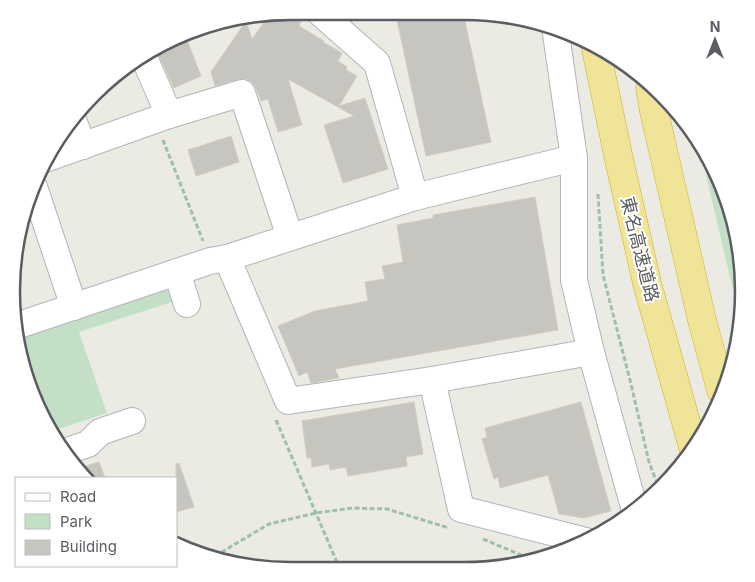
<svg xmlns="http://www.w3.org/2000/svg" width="755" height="582" font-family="Inter,'Noto Sans JP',sans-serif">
  <rect width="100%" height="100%" fill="#ecebe3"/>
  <!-- green -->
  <g fill="#c3e0c7">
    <path d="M698 141 706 151 741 254 738 311Z"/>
    <path d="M169 285 175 301 79 332 107 413 49 432 21 364 17 336Z"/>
  </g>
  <!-- building -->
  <g fill="#c7c5c0" stroke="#d0cdc2">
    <path d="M291 11H297L304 15 299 26 324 41 323 42 342 53 338 61 347 67 346 70 357 76 339 106 365 98 388 169 343 183 324 125 354 116 288 79 302 125 278 132 268 99 261 101 256 88 252 82 246 79H238L215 86 211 72 246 21 252 39 270 14Z"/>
    <path d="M411 12H463L491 142 426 156 396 15Z"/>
    <path d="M185 35 201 76 174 88 155 47Z"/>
    <path d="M231 136 239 162 196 176 188 150Z"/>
    <path d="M535 197 558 330 335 369 339 378 311 383 307 372 299 376 278 326 315 311 368 301 365 282 385 279 382 266 403 262 397 225 433 218V215Z"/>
    <path d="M414 402 423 454 406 457 407 466 348 476 346 467 330 470 329 464 312 467 311 458H307L302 421Z"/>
    <path d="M581 402 611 511 584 518 559 514 548 475 500 488 498 477 494 479 482 439 487 437 485 428Z"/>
    <path d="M99 462 105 478H84L76 469Z"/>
    <path d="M179 463 194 507 176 512V464Z"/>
  </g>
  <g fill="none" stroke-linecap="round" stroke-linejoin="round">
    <defs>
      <g id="minor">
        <path d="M318 11 377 63 415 197"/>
        <path d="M555 27 574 158V280L591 352 634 507"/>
        <path d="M143 55 169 115"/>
        <path d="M73 120 83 146"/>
        <path d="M45 159 169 115 242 93 290 237"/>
        <path d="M34 187 74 307"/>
        <path d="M227 258 288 401 432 380 591 352"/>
        <path d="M177 272 187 304"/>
        <path d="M16 326 210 261 227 258 415 197 574 158"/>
        <path d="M432 380 461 509 586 541"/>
        <path d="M64 452 88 444 100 432 132 421"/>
      </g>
      <g id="highway">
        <path d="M596 49 618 155 647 283 693 447"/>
        <path d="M650 87 654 111 702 320 721 390"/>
      </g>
    </defs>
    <!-- minor casing -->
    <use href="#minor" stroke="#b3b4b9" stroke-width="28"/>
    <!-- highway casing -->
    <use href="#highway" stroke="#d1b01e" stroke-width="29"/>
    <!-- path -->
    <g stroke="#9dc0ac" stroke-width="3" stroke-dasharray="5 2.5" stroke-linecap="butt">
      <path d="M163 140 203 241"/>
      <path d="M598 194 603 275 631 384 649 462 658 486"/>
      <path d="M276 420 339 567"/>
      <path d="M483 539 533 560"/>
      <path d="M215 556 269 524 316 513 353 508 387 509 449 528"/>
    </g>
    <!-- minor -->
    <use href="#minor" stroke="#fff" stroke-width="26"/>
    <!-- highway -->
    <use href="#highway" stroke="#efe497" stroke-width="28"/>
  </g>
  <g text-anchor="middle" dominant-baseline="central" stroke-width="4" stroke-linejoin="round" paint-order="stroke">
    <!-- street labels -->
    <g font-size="18" fill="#5b5d62" stroke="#fff">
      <text transform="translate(640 249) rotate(76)">東名高速道路</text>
    </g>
  </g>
  <!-- crop -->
  <path d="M0 0H755V582H0ZM291 20H464A271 271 0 0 1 735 291V291A271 271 0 0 1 464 562H291A271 271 0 0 1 20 291V291A271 271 0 0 1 291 20Z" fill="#fff" fill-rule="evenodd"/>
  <path fill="none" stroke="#5b5d62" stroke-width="2.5" d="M291 20H464A271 271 0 0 1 735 291V291A271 271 0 0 1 464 562H291A271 271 0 0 1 20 291V291A271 271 0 0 1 291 20Z"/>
  <!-- legend -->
  <rect x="15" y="477" width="162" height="90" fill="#ffffff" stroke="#bdbec0"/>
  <rect x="25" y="493" width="25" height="8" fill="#ffffff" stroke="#bdbec0"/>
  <text x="60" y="502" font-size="15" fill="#5b5d62">Road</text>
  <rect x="25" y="514" width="25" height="15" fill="#c3e0c7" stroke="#bdbec0"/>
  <text x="60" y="527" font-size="15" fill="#5b5d62">Park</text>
  <rect x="25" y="540" width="25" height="15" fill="#c7c5c0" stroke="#bdbec0"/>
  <text x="60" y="552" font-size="15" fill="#5b5d62">Building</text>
  <!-- north arrow -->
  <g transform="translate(715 40)" stroke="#ffffff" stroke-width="4" paint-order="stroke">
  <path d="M0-4L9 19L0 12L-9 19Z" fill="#5b5d62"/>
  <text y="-8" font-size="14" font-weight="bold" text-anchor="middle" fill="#5b5d62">N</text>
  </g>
</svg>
